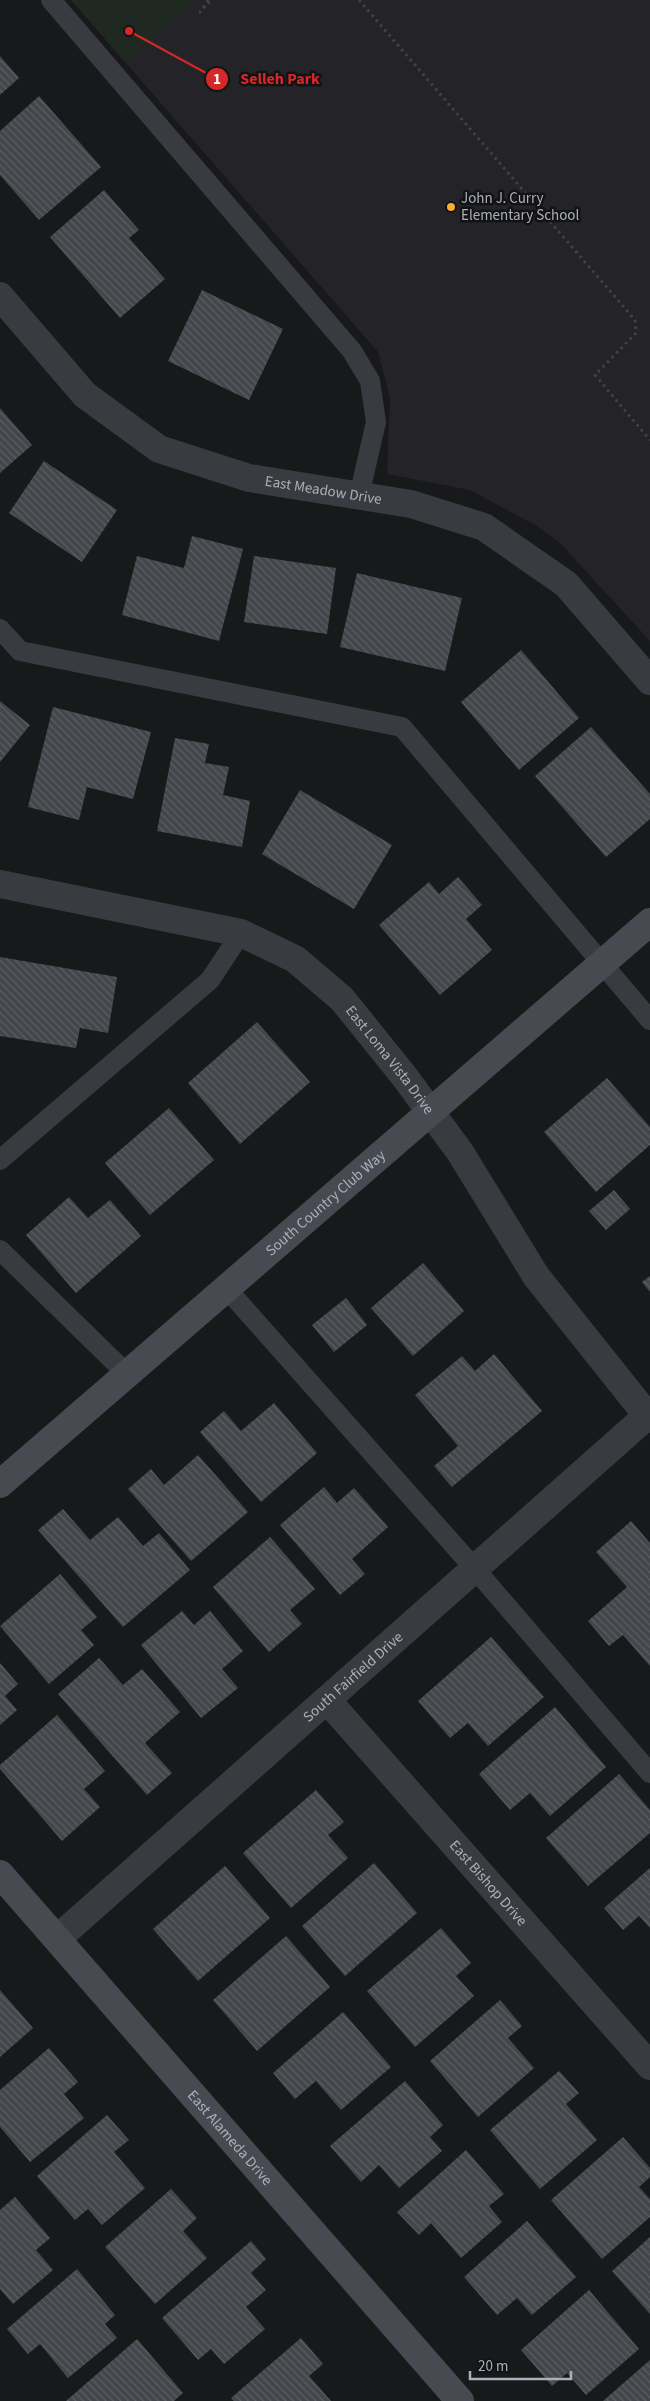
<svg xmlns="http://www.w3.org/2000/svg" width="650" height="2401" font-family="'Source Sans 3',sans-serif">
  <defs>
    <pattern id="building-back-hatch" width="6" height="6" patternUnits="userSpaceOnUse" patternTransform="scale(1.25)"><rect width="6" height="6" fill="#44464b"/><path d="M-1 5l2 2M0 0l6 6M5-1l2 2" fill="none" stroke="#5c5e63"/></pattern>
  </defs>
  <rect width="100%" height="100%" fill="#18191b"/>
  <!-- built -->
  <path fill="#242428" d="M197 0H650V641L559 542 535 525 470 490 387 474 390 398 378 352 125 62Z"/>
  <!-- green -->
  <path fill="#202921" d="M71 0H197L125 62Z"/>
  <!-- building -->
  <g fill="url(#building-back-hatch)">
    <path d="M0 56 19 78 0 95Z"/>
    <path d="M39 96 101 167 39 220 0 175V131Z"/>
    <path d="M104 190 139 230 129 238 165 279 120 318 50 237Z"/>
    <path d="M202 290 283 329 249 400 168 361Z"/>
    <path d="M0 408 32 445 0 473Z"/>
    <path d="M44 461 117 510 82 562 9 513Z"/>
    <path d="M192 536 243 549 219 641 122 615 137 556 184 568Z"/>
    <path d="M254 556 336 568 327 634 244 622Z"/>
    <path d="M357 573 462 598 445 671 340 647Z"/>
    <path d="M521 650 579 718 519 770 461 702Z"/>
    <path d="M0 701 30 725 0 762Z"/>
    <path d="M53 707 151 732 133 799 87 787 79 820 28 807Z"/>
    <path d="M591 727 650 794V819L606 857 535 776Z"/>
    <path d="M175 738 209 744 205 763 229 767 223 795 250 801 242 847 157 831Z"/>
    <path d="M300 790 392 845 354 909 262 854Z"/>
    <path d="M458 877 482 905 466 919 492 950 440 995 379 925 429 882 439 894Z"/>
    <path d="M0 957 117 977 108 1033 80 1028 76 1048 0 1036Z"/>
    <path d="M257 1022 310 1082 240 1144 188 1083Z"/>
    <path d="M607 1078 650 1127V1145L596 1192 544 1132Z"/>
    <path d="M169 1108 214 1160 150 1215 105 1163Z"/>
    <path d="M614 1190 630 1209 606 1230 589 1211Z"/>
    <path d="M69 1197 88 1218 110 1200 141 1236 76 1293 26 1235Z"/>
    <path d="M423 1263 464 1311 413 1356 371 1308Z"/>
    <path d="M650 1276V1292L642 1282Z"/>
    <path d="M346 1298 367 1325 334 1352 312 1325Z"/>
    <path d="M494 1354 542 1411 452 1487 434 1466 458 1446 415 1395 462 1356 475 1371Z"/>
    <path d="M274 1403 317 1453 261 1502 200 1432 224 1411 241 1431Z"/>
    <path d="M198 1455 248 1512 191 1561 128 1489 151 1469 164 1485Z"/>
    <path d="M324 1487 337 1503 354 1488 388 1527 352 1559 365 1574 340 1595 280 1525Z"/>
    <path d="M63 1509 90 1540 118 1517 143 1546 159 1533 190 1570 123 1627 38 1530Z"/>
    <path d="M631 1521 650 1543V1666L623 1635 609 1646 588 1621 627 1587 596 1552Z"/>
    <path d="M270 1537 315 1589 290 1610 302 1624 269 1652 213 1587Z"/>
    <path d="M60 1574 97 1617 81 1630 94 1645 49 1684 0 1626Z"/>
    <path d="M182 1611 194 1625 210 1611 243 1651 222 1669 238 1688 201 1718 141 1645Z"/>
    <path d="M491 1637 544 1697 488 1746 468 1723 450 1738 418 1701Z"/>
    <path d="M99 1658 123 1685 142 1669 180 1712 145 1743 172 1773 147 1795 58 1694Z"/>
    <path d="M0 1663 18 1684 5 1696 17 1710 0 1725Z"/>
    <path d="M555 1707 606 1767 550 1816 530 1793 510 1810 479 1774Z"/>
    <path d="M57 1715 105 1771 84 1789 100 1807 62 1841 0 1769V1765Z"/>
    <path d="M619 1774 650 1810V1833L588 1886 546 1838Z"/>
    <path d="M316 1790 344 1822 328 1835 348 1858 291 1908 243 1853Z"/>
    <path d="M374 1863 417 1913 345 1976 302 1926Z"/>
    <path d="M225 1866 270 1918 198 1981 153 1929Z"/>
    <path d="M650 1868V1928L639 1916 623 1930 604 1908Z"/>
    <path d="M441 1928 471 1963 456 1976 474 1996 415 2047 367 1991Z"/>
    <path d="M286 1936 330 1987 257 2051 213 2000Z"/>
    <path d="M0 1990 33 2028 0 2057Z"/>
    <path d="M500 2000 522 2026 508 2038 534 2068 478 2117 430 2061Z"/>
    <path d="M343 2012 391 2067 341 2110 316 2081 295 2099 273 2073Z"/>
    <path d="M49 2048 78 2082 64 2094 84 2118 30 2162 0 2127V2090Z"/>
    <path d="M559 2071 579 2093 566 2104 597 2140 540 2189 490 2130Z"/>
    <path d="M405 2081 443 2125 430 2137 442 2151 399 2188 379 2165 361 2182 330 2146Z"/>
    <path d="M107 2115 129 2140 114 2152 145 2188 102 2225 88 2209 75 2220 37 2176Z"/>
    <path d="M623 2137 650 2168V2177L639 2187 650 2199V2217L602 2259 551 2200Z"/>
    <path d="M466 2150 504 2194 489 2206 502 2222 461 2258 431 2223 419 2235 397 2212Z"/>
    <path d="M171 2189 197 2218 183 2231 207 2258 155 2304 105 2247Z"/>
    <path d="M15 2197 50 2238 36 2250 53 2270 13 2304 0 2289V2210Z"/>
    <path d="M527 2221 576 2277 532 2315 517 2298 497 2315 464 2277Z"/>
    <path d="M650 2237V2314L612 2271Z"/>
    <path d="M251 2241 266 2259 251 2273 266 2290 246 2307 265 2329 224 2364 211 2349 198 2360 162 2318Z"/>
    <path d="M77 2269 115 2315 105 2324 117 2338 68 2378 40 2344 28 2354 7 2329Z"/>
    <path d="M589 2290 639 2349 586 2395 567 2373 552 2386 521 2350Z"/>
    <path d="M301 2338 323 2364 309 2376 331 2401H234L231 2398Z"/>
    <path d="M137 2339 183 2393 174 2401H66Z"/>
    <path d="M650 2360V2401H603Z"/>
  </g>
  <g fill="none" stroke-linecap="round" stroke-linejoin="round">
    <!-- path -->
    <g stroke="#3f4247" stroke-width="3" stroke-dasharray="2.5 4" stroke-linecap="butt">
      <path d="M208 0 200 12 211 0"/>
      <path d="M359 0 635 320 636 333 595 375 650 440"/>
    </g>
    <!-- lane -->
    <g stroke="#393b40" stroke-width="20">
      <path d="M51 0 352 351 370 381 376 422 359 496"/>
      <path d="M0 629 20 651 402 727 650 1020"/>
      <path d="M0 1160 210 980 241 933"/>
      <path d="M0 1250 127 1374"/>
      <path d="M227 1289 475 1569 650 1773"/>
    </g>
    <!-- street -->
    <g stroke="#393b40" stroke-width="28">
      <path id="s1" d="M0 296 85 395 159 449 249 478 411 504 484 527 566 584 650 681"/>
      <path id="s2" d="M0 884 241 933 295 959 342 999 404 1076 460 1152 536 1276 650 1419"/>
      <path id="s3" d="M327 1700 650 2066"/>
      <path id="s4" d="M58 1938 647 1416"/>
    </g>
    <!-- secondary -->
    <g stroke="#474a50" stroke-width="28">
      <path id="s5" d="M0 1484 650 922"/>
      <path id="s6" d="M0 1874 460 2401"/>
    </g>
  </g>
  <!-- markers -->
  <circle fill="#f9ab32" stroke="#131316" stroke-width="2" cx="451" cy="207" r="5"/>
  <g text-anchor="middle" dominant-baseline="central" stroke-width="5" stroke-linejoin="round" paint-order="stroke">
    <!-- poi labels -->
    <g font-size="15" fill="#aab0bb" stroke="#131316" text-anchor="start">
      <text x="461" y="198">John J. Curry<tspan x="461" dy="17">Elementary School</tspan></text>
    </g>
    <!-- street labels -->
    <g font-size="15" fill="#aab0bb" stroke="#131316">
      <text stroke="none"><textPath href="#s1" startOffset="392">East Meadow Drive</textPath></text>
      <text stroke="none"><textPath href="#s2" startOffset="445">East Loma Vista Drive</textPath></text>
      <text stroke="none"><textPath href="#s5" startOffset="430">South Country Club Way</textPath></text>
      <text stroke="none"><textPath href="#s4" startOffset="394">South Fairfield Drive</textPath></text>
      <text stroke="none"><textPath href="#s3" startOffset="244">East Bishop Drive</textPath></text>
      <text stroke="none"><textPath href="#s6" startOffset="350">East Alameda Drive</textPath></text>
    </g>
  </g>
  <!-- callouts -->
  <path fill="none" stroke="#d62828" stroke-width="2" d="M129 31L217 79"/>
  <g fill="#d62828" stroke="#131316" stroke-width="2">
    <circle cx="129" cy="31" r="5"/>
    <circle cx="217" cy="79" r="12"/>
  </g>
  <g font-size="15" text-anchor="middle" font-weight="bold" fill="#fff">
    <text x="217" y="84">1</text>
  </g>
  <g font-size="16" text-anchor="middle" font-weight="bold" fill="#d62828" stroke="#131316" stroke-width="5" stroke-linejoin="round" paint-order="stroke">
    <text x="280" y="84">Selleh Park</text>
  </g>
  <!-- scale -->
  <path d="M470 2371v8h101v-8" fill="none" stroke="#aab0bb" stroke-width="2.5"/>
  <text x="478" y="2371" font-size="15" fill="#aab0bb" stroke="#131316" stroke-width="4" paint-order="stroke">20 m</text>
</svg>
